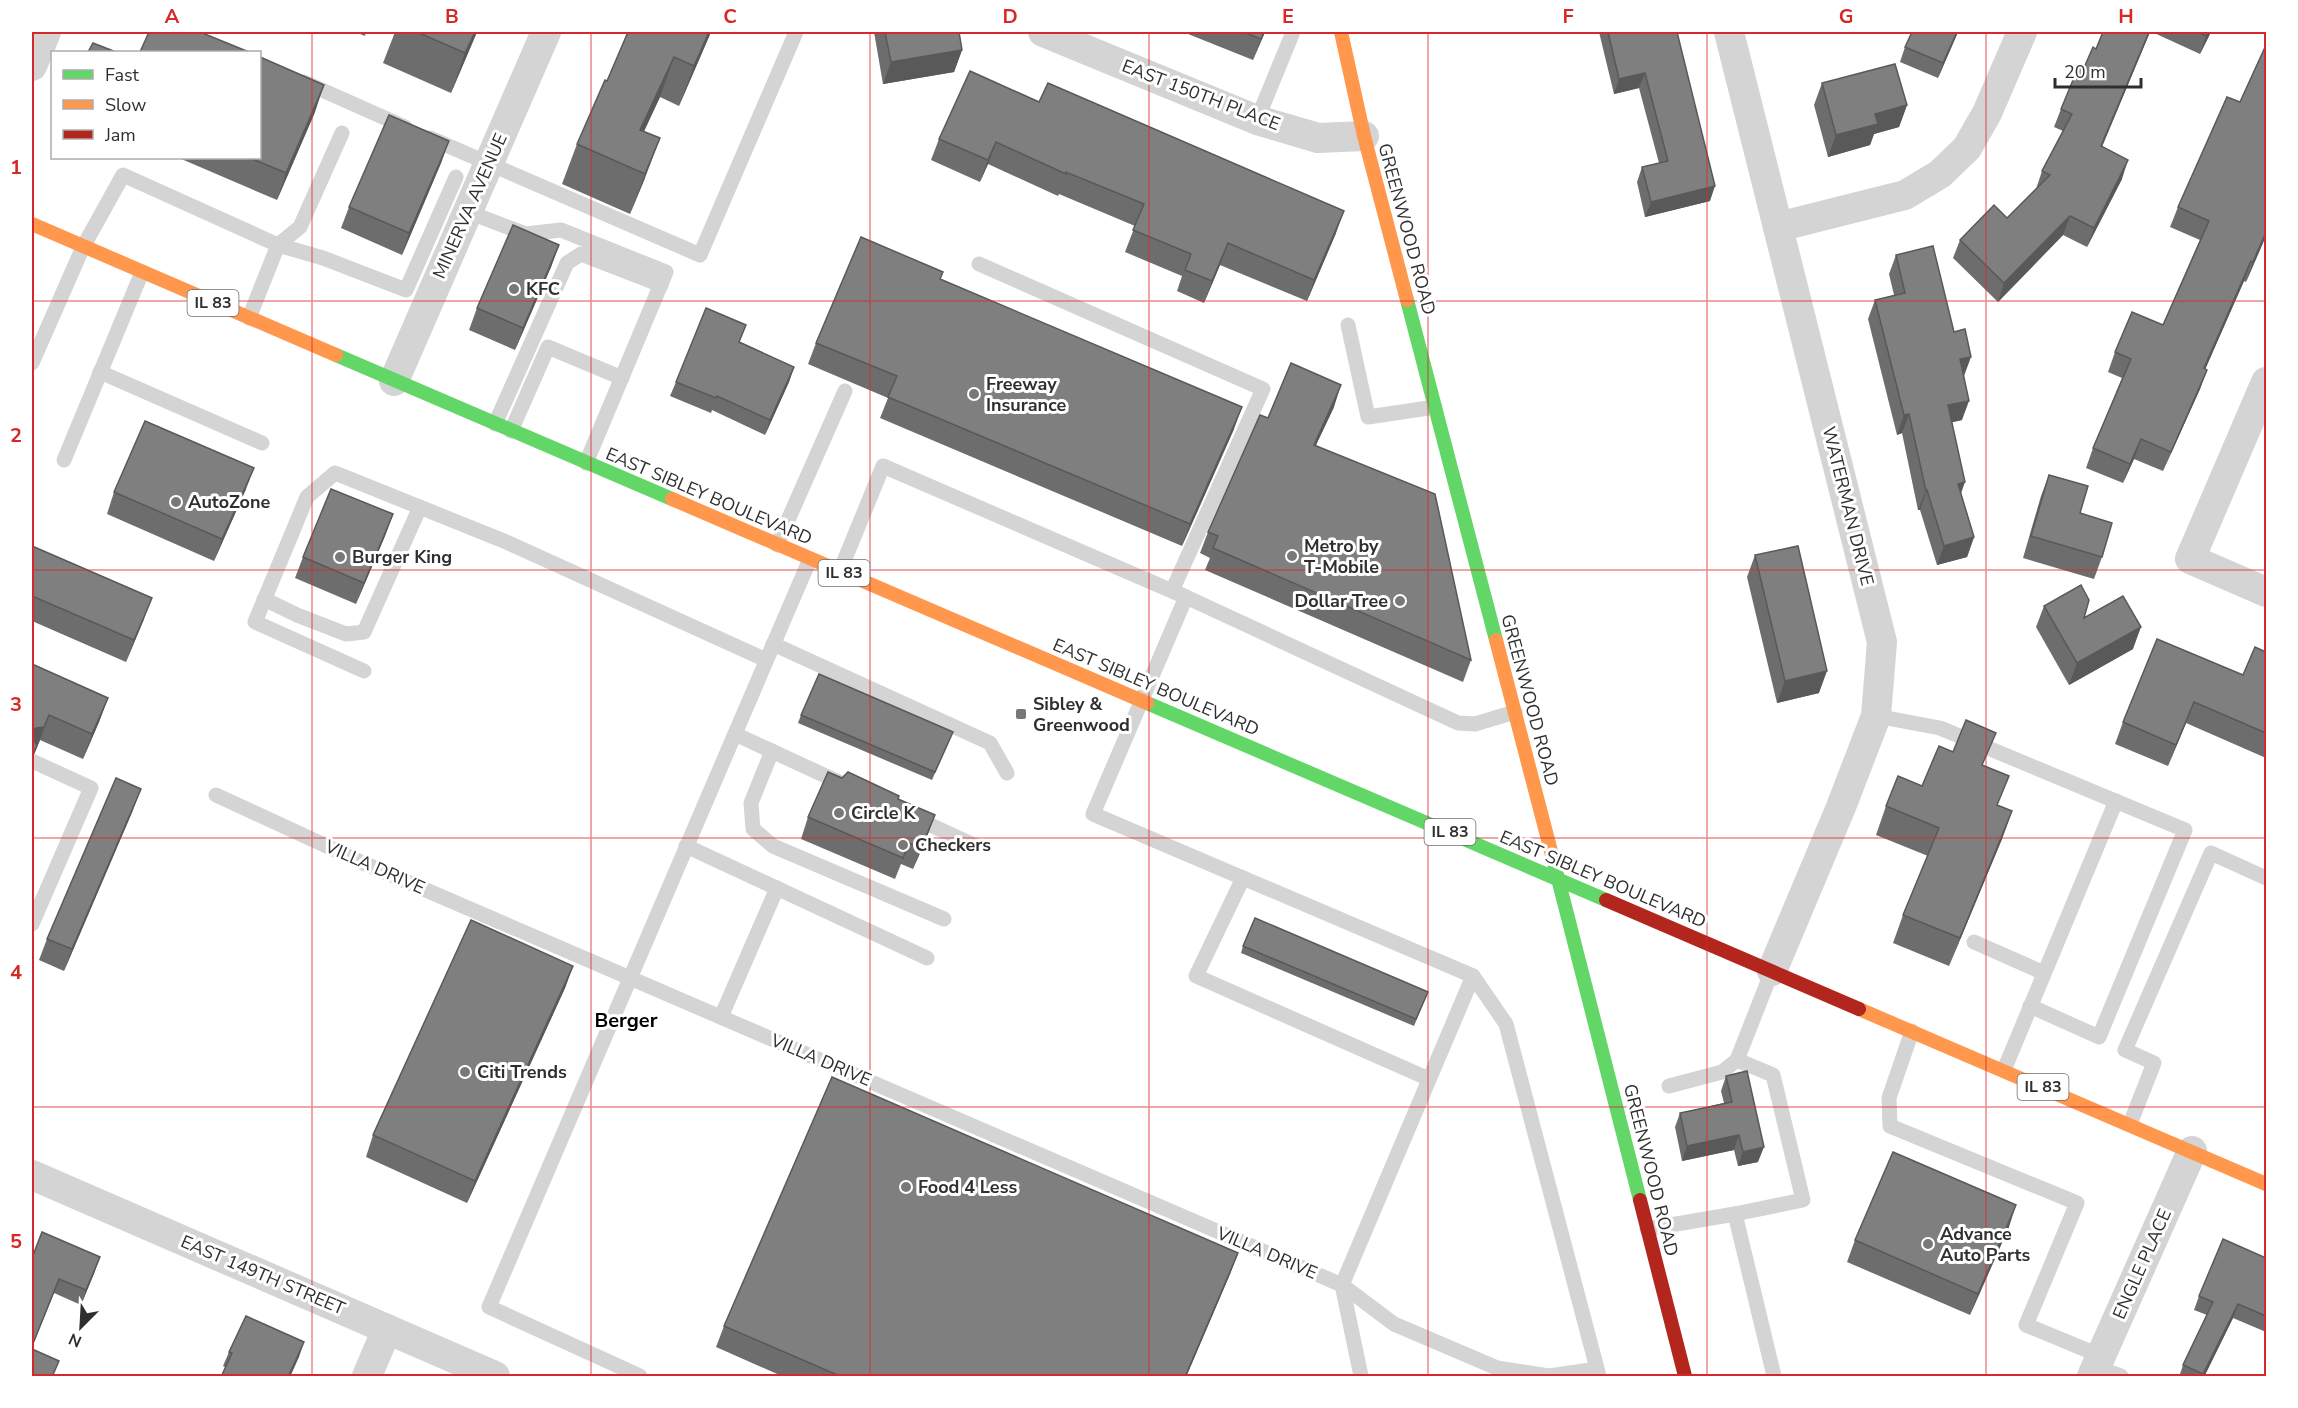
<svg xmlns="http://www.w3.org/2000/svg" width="2298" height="1408" font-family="'Nunito Sans',sans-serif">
  <rect width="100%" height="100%" fill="#fff"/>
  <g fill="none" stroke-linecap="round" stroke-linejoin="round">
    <!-- lane -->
    <g stroke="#d4d4d4" stroke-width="15">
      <path d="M304 82 405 127"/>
      <path d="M1257 120 1293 32"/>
      <path d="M430 138 700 255 796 32"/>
      <path d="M468 212 526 234 561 230 666 272 586 463"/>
      <path d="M979 264 1263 389 1172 591"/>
      <path d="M249 318 278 245 300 227 342 133"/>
      <path d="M1348 325 1368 417 1435 407"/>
      <path d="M32 363 83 247 123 175 278 245 323 258 406 290 456 177"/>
      <path d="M100 372 262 443"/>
      <path d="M495 424 567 263 581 254 661 285"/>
      <path d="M511 431 548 347 622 378"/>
      <path d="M64 460 142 272"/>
      <path d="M777 545 845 391"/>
      <path d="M840 571 883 466 1186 597 1093 814 1473 976 1342 1285"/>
      <path d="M1186 597 1458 723 1475 724 1515 712"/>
      <path d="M264 599 297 615 346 634 364 632 420 507"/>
      <path d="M773 644 990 743 1007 773"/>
      <path d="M364 671 255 622 307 497 335 473 504 541 766 660"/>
      <path d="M1876 716 1940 728 2185 830 2099 1037 2030 1006"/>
      <path d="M735 734 843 784"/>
      <path d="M772 751 751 803 753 829 773 846 944 919"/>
      <path d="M32 761 91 788 32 924"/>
      <path d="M216 795 361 862 1342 1285 1394 1324 1497 1368 1549 1376 1597 1369"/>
      <path d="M913 817 976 846"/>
      <path d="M686 846 927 958"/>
      <path d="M1243 878 1196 976 1429 1079"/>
      <path d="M1974 942 2044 973"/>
      <path d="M1473 976 1506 1024 1599 1376"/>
      <path d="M721 1017 777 888"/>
      <path d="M1912 1031 1889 1098 1890 1126 2077 1203 2026 1325 2101 1356"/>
      <path d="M2004 1070 2116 801"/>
      <path d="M1669 1086 1722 1072 1737 1060"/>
      <path d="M2130 1124 2154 1063 2125 1050 2211 853 2266 878"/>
      <path d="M1735 1214 1803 1200 1773 1075 1737 1060 1772 971"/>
      <path d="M1647 1229 1735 1214 1774 1376"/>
      <path d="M1342 1285 1361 1376"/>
      <path d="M2096 1367 2121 1376"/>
      <path d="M640 1376 489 1307 810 559"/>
    </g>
    <!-- street -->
    <g stroke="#d4d4d4" stroke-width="30">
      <path d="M1043 32 1257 120 1318 138 1364 136"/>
      <path d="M1729 32 1882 642 1876 716 1841 807 1772 971"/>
      <path d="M32 66 46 32"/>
      <path d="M1778 227 1905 195 1940 174 1967 148 1987 113 2022 32"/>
      <path d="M394 381 546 32"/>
      <path d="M2266 382 2190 559 2266 592"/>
      <path d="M32 1175 495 1376"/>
      <path d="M367 1376 387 1329"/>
      <path d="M2092 1376 2192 1151"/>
    </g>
    <!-- fast -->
    <g stroke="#63d668" stroke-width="14">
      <path d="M1407 300 1496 640"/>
      <path d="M336 355 672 499"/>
      <path d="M1147 703 1606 900"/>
      <path d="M1553 859 1640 1200"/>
    </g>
    <!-- slow -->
    <g stroke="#ff974d" stroke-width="14">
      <path d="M1341 32 1364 136 1407 300"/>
      <path d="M32 224 336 355"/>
      <path d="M672 499 1147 703"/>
      <path d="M1496 640 1553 859"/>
      <path d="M1859 1009 2266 1184"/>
    </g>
    <!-- jam -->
    <g stroke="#b3261e" stroke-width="14">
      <path d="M1606 900 1859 1009"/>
      <path d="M1640 1200 1685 1376"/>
    </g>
  </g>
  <!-- wall -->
  <g fill="#6d6d6d">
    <path d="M355 32H366L365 36Z"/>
    <path d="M395 32H477L451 93 383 63Z"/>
    <path d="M628 32H711L679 106 660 97 644 131 645 178 630 214 562 184 577 144 607 81Z"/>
    <path d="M874 32H959L962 50 954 72 883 84Z"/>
    <path d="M1183 32H1265L1253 60Z"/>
    <path d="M1599 32H1677L1710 201 1645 217 1637 182 1642 167 1659 163 1639 88 1614 94Z"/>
    <path d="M1958 32 1938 78 1900 62 1905 47Z"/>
    <path d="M2103 32H2150L2102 147 2122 179 2087 247 2063 235 1998 302 1953 258 1960 240 2007 218 2036 189 2042 171 2063 131 2054 127 2061 109 2096 49Z"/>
    <path d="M2152 32H2211L2200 54Z"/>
    <path d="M2266 45V236L2246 282 2244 281 2205 369 2207 370 2200 389 2163 471 2134 459 2123 483 2086 468 2093 448 2122 378 2108 372 2115 352 2163 325 2200 240 2170 227 2178 207 2240 102Z"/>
    <path d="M970 71 1336 233 1307 301 1220 265 1204 303 1177 291 1182 276 1125 252 1135 226 1059 194 1058 196 988 164 980 182 931 160 939 139Z"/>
    <path d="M1822 83 1907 105 1899 127 1874 134 1870 145 1828 157 1814 105Z"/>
    <path d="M315 112 277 200 179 158H260Z"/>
    <path d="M449 141 441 163 402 255 341 228 349 207Z"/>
    <path d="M559 245 551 267 515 350 469 330 477 308Z"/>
    <path d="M1896 255 1964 376 1962 420 1952 422 1961 494 1974 537 1967 557 1937 565 1920 510H1918L1902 433 1897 435 1868 319 1875 300 1894 295 1889 274Z"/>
    <path d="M940 279 1234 429 1182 546 880 418 888 398 808 364 816 343Z"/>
    <path d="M740 342 794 367 789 382 765 435 712 410 711 413 670 396 676 382Z"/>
    <path d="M1334 407 1316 445 1471 660 1463 682 1205 570 1210 558 1200 553 1208 532 1268 418Z"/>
    <path d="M2049 475 2102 557 2094 579 2023 558 2041 496Z"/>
    <path d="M246 489 214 561 107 514 114 492Z"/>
    <path d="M393 514 385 536 356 604 295 578 303 557Z"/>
    <path d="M32 546 144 619 126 662 32 621Z"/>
    <path d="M1755 555 1819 693 1777 703 1747 577Z"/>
    <path d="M2044 606 2084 618 2133 649 2069 685 2036 627Z"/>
    <path d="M2266 652V758L2186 723 2168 766 2115 744 2123 722 2243 675Z"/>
    <path d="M32 664 108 698 99 722 83 759 40 740 32 759Z"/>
    <path d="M801 715 950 739 932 780 798 723Z"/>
    <path d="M1984 766 1998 805 2012 811 2002 839 1949 966 1893 943 1903 915 1928 856 1876 835 1886 806 1922 786Z"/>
    <path d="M842 778 898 799 927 837 913 869 901 864 895 879 801 839 808 817Z"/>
    <path d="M133 810 64 971 39 960 47 939Z"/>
    <path d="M1243 946 1428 992 1414 1026 1241 953Z"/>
    <path d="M573 966 565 988 467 1203 366 1157 373 1135Z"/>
    <path d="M1726 1076 1758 1162 1738 1166 1734 1150 1682 1161 1675 1127 1680 1113 1724 1103 1721 1091Z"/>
    <path d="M2009 1227 1970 1315 1847 1262 1855 1240Z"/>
    <path d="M1238 1253 1230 1274 1186 1377H784L716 1347 724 1326Z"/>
    <path d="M32 1258 95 1271 81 1305 54 1293Z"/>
    <path d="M2266 1258V1332L2233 1318 2204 1377H2179L2183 1365 2207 1315 2194 1310 2199 1296Z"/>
    <path d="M229 1352 299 1357 225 1367 223 1366Z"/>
  </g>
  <!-- shaded-wall -->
  <g fill="#595959">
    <path d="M475 32H477L451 93 465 53Z"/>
    <path d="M709 32H711L679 106 694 66Z"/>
    <path d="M1264 32H1265L1253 60 1261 39Z"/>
    <path d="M1957 32H1958L1938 78 1943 63Z"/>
    <path d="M2149 32H2150L2094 165 2101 146Z"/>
    <path d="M2208 32H2211L2200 54 2206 36Z"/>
    <path d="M962 50 954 72 883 84 891 62Z"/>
    <path d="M674 57 660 97 626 170 640 130Z"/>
    <path d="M1645 73 1639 88 1614 94 1619 79Z"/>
    <path d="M324 85 315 112 277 200 286 173Z"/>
    <path d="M1907 105 1899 127 1874 134 1870 145 1828 157 1836 135 1875 114Z"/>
    <path d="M660 138 645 178 630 214 645 174Z"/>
    <path d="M449 141 441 163 402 255 409 233Z"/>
    <path d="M996 142 988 164 980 182 988 160Z"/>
    <path d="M2128 160 2122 179 2087 247 2094 228Z"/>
    <path d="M1715 186 1710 201 1645 217 1651 202Z"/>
    <path d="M1344 211 1336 233 1307 301 1314 280Z"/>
    <path d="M2070 216 2063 235 1998 302 2004 283Z"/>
    <path d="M2266 232V236L2246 282 2253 262Z"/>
    <path d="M1228 243 1220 265 1204 303 1212 281Z"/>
    <path d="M559 245 551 267 515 350 523 328Z"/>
    <path d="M2251 261 2244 281 2197 388 2204 368Z"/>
    <path d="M1971 357 1964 376 1960 359Z"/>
    <path d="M794 367 789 382 765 435 770 420Z"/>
    <path d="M2207 370 2200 389 2163 471 2171 452Z"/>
    <path d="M1341 385 1334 407 1306 466 1314 445Z"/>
    <path d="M1969 401 1962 420 1941 425 1948 405Z"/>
    <path d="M1242 407 1234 429 1182 546 1190 524Z"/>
    <path d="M1909 414 1902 433 1897 435 1904 415Z"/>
    <path d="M2141 439 2134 459 2123 483 2130 464Z"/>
    <path d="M254 468 246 489 214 561 222 539Z"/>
    <path d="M1965 482 1958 502V484Z"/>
    <path d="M1927 490 1920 510H1918L1926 491Z"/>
    <path d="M393 514 385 536 356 604 364 583Z"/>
    <path d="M1974 537 1967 557 1937 565 1944 546Z"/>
    <path d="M152 598 144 619 126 662 134 640Z"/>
    <path d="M2141 627 2133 649 2069 685 2077 663Z"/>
    <path d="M1827 671 1819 693 1777 703 1785 681Z"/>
    <path d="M108 698 99 722 83 759 92 734Z"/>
    <path d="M2194 702 2186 723 2168 766 2176 745Z"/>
    <path d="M49 715 40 740 32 759V732Z"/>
    <path d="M141 789 133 810 64 971 72 949Z"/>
    <path d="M2012 811 2002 839 1949 966 1960 938Z"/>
    <path d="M935 815 927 837 913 869 921 848Z"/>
    <path d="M573 966 565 988 467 1203 475 1181Z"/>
    <path d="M1739 1135 1734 1150 1682 1161 1687 1146Z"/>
    <path d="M1764 1147 1758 1162 1738 1166 1743 1152Z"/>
    <path d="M2016 1205 2009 1227 1970 1315 1978 1294Z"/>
    <path d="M1238 1253 1230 1274 1186 1377H1185Z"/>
    <path d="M100 1257 95 1271 81 1305 86 1290Z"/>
    <path d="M59 1279 54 1293 32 1347V1346Z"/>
    <path d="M2238 1304 2233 1318 2204 1377H2202Z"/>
    <path d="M304 1342 299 1357 290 1377H288Z"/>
  </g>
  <!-- building -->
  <g fill="#7f7f7f" stroke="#595959" stroke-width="1.5">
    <path d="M149 32H200L249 52H140Z"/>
    <path d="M417 32H475L465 53Z"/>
    <path d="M628 32H709L694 66 674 57 640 130 660 138 645 174 577 144 605 80 607 81Z"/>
    <path d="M885 32H959L962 50 891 62Z"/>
    <path d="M1243 32H1264L1261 39Z"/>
    <path d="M1608 32H1677L1715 186 1651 202 1642 167 1668 161 1645 73 1619 79Z"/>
    <path d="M1912 32H1957L1943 63 1905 47Z"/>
    <path d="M2103 32H2149L2101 146 2128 160 2094 228 2070 216 2004 283 1960 240 1994 205 2007 218 2050 175 2042 171 2072 114 2061 109 2078 68 2083 70 2093 47 2096 49Z"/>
    <path d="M2198 32H2208L2206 36Z"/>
    <path d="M93 43 116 52H88Z"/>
    <path d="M2266 45V232L2253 262 2251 261 2204 368 2207 370 2171 452 2141 439 2130 464 2093 448 2131 359 2115 352 2132 312 2163 325 2209 221 2178 207 2227 97 2240 102Z"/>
    <path d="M260 57 324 85 286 173 250 158H260Z"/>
    <path d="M1895 64 1907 105 1875 114 1878 124 1836 135 1822 83Z"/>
    <path d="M970 71 1039 102 1048 83 1344 211 1314 280 1228 243 1212 281 1185 270 1191 254 1133 230 1144 204 1066 172V174L996 142 988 160 939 139Z"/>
    <path d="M389 115 449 141 409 233 349 207Z"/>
    <path d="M513 225 559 245 523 328 477 308Z"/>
    <path d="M861 237 943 272 940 279 1242 407 1190 524 888 397 897 376 816 343Z"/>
    <path d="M1933 246 1954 332 1965 329 1971 357 1960 359 1969 401 1948 405 1965 482 1958 484 1974 537 1944 546 1927 490 1926 491 1909 414 1904 415 1875 300 1905 293 1896 255Z"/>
    <path d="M706 308 746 325 739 342 794 367 770 420 717 396 716 398 676 382Z"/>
    <path d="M1291 363 1341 385 1314 445 1435 494 1471 660 1213 548 1218 536 1208 532 1260 415 1268 418Z"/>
    <path d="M145 421 254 468 222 539 114 492Z"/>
    <path d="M2049 475 2088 486 2080 513 2112 523 2102 557 2031 536Z"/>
    <path d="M331 489 393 514 364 583 303 557Z"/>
    <path d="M32 546 152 598 134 640 32 596Z"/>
    <path d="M1798 546 1827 671 1785 681 1755 555Z"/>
    <path d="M2081 585 2089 600 2084 618 2123 596 2141 627 2077 663 2044 606Z"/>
    <path d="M2157 639 2243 675 2255 647 2266 652V733L2194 702 2176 745 2123 722Z"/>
    <path d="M32 664 108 698 92 734 49 715 44 727 36 728 32 732V737Z"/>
    <path d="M819 674 953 732 935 772 801 715Z"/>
    <path d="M1966 720 1996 733 1982 765 2009 776 1997 805 2012 811 1960 938 1903 915 1939 828 1886 806 1898 776 1922 786 1939 746 1953 752Z"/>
    <path d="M32 738 37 745 32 757Z"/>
    <path d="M828 772 842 778 848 772 899 796 898 799 935 815 921 848 909 843 903 858 808 817Z"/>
    <path d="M116 778 141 789 72 949 47 939Z"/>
    <path d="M1255 918 1428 992 1416 1019 1243 946Z"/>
    <path d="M471 920 573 966 475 1181 373 1135Z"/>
    <path d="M1747 1071 1764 1147 1743 1152 1739 1135 1687 1146 1680 1113 1732 1102 1726 1076Z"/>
    <path d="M832 1077 1238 1253 1185 1377H842L724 1326Z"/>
    <path d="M1893 1152 2016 1205 1978 1294 1855 1240Z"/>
    <path d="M42 1232 100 1257 86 1290 59 1279 32 1346V1258Z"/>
    <path d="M2223 1239 2266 1258V1316L2238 1304 2203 1374 2183 1365 2213 1302 2199 1296Z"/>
    <path d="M246 1316 304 1342 288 1377H221L232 1353 229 1352Z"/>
    <path d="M32 1349 59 1361 52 1377H32Z"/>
  </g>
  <!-- grid -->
  <path fill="none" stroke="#d62828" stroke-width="1.5" stroke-opacity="0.55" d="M312 32V1376M591 32V1376M870 32V1376M1149 32V1376M1428 32V1376M1707 32V1376M1986 32V1376M32 301H2266M32 570H2266M32 838H2266M32 1107H2266"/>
  <!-- markers -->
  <g fill="#787878" stroke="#fff" stroke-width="2">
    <circle cx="514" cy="289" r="6"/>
    <circle cx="974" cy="394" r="6"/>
    <circle cx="176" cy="502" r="6"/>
    <circle cx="1292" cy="556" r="6"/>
    <circle cx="340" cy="557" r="6"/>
    <circle cx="1400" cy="601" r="6"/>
    <rect x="1015" y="708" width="12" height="12" rx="3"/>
    <circle cx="839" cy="813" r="6"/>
    <circle cx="903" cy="845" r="6"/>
    <circle cx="465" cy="1072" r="6"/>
    <circle cx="906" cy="1187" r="6"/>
    <circle cx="1928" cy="1244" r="6"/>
  </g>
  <g text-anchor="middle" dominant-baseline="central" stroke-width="6" stroke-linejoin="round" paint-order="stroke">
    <!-- shield labels -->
    <g fill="#fff" stroke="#6d6d6d" stroke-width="1.5">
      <rect x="187.5" y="290" width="51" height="26" rx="4.5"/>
      <rect x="818.5" y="560" width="51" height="26" rx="4.5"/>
      <rect x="1424.5" y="819" width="51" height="26" rx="4.5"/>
      <rect x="2017.5" y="1074" width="51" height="26" rx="4.5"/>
    </g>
    <g font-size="16" font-weight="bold" fill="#2f2f2f">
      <text x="213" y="303">IL 83</text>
      <text x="844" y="573">IL 83</text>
      <text x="1450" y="832">IL 83</text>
      <text x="2043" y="1087">IL 83</text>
    </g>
    <!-- street labels -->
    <g font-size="18" fill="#2f2f2f" stroke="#fff">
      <text transform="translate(1201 95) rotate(21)">EAST 150TH PLACE</text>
      <text transform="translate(470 206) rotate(-66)">MINERVA AVENUE</text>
      <text transform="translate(1407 229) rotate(75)">GREENWOOD ROAD</text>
      <text transform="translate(709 496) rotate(23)">EAST SIBLEY BOULEVARD</text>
      <text transform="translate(1848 506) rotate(76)">WATERMAN DRIVE</text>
      <text transform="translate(1156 687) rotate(23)">EAST SIBLEY BOULEVARD</text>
      <text transform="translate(1530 700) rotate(75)">GREENWOOD ROAD</text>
      <text transform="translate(375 867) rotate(24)">VILLA DRIVE</text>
      <text transform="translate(1603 879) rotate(23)">EAST SIBLEY BOULEVARD</text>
      <text transform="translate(821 1060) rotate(23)">VILLA DRIVE</text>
      <text transform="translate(1651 1170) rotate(76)">GREENWOOD ROAD</text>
      <text transform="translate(1267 1253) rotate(23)">VILLA DRIVE</text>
      <text transform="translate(2142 1264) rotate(-66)">ENGLE PLACE</text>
      <text transform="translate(263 1275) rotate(23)">EAST 149TH STREET</text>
    </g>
    <!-- poi labels -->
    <g font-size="18" font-weight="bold" fill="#2f2f2f" stroke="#fff" text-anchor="start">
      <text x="526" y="289">KFC</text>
      <text x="986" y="384">Freeway<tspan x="986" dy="21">Insurance</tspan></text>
      <text x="188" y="502">AutoZone</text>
      <text x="1304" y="546">Metro by<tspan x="1304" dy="21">T-Mobile</tspan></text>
      <text x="352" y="557">Burger King</text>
      <text x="1388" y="601" text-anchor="end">Dollar Tree</text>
      <text x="1033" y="704">Sibley &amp;<tspan x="1033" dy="21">Greenwood</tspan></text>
      <text x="851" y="813">Circle K</text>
      <text x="915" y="845">Checkers</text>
      <text x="477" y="1072">Citi Trends</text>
      <text x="918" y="1187">Food 4 Less</text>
      <text x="1940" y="1234">Advance<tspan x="1940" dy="21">Auto Parts</tspan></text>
    </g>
    <!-- neighbourhood labels -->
    <g font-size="20" font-weight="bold" fill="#000" stroke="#fff">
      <text x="626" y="1020">Berger</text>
    </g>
  </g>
  <!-- border -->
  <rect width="2298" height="1408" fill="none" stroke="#ffffff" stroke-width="66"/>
  <!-- legend -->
  <rect x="51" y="51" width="210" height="108" fill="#ffffff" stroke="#acacac" stroke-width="1.5"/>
  <rect x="63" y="70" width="30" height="9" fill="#63d668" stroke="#acacac" stroke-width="1.5"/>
  <text x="105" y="81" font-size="18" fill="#2f2f2f">Fast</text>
  <rect x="63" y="100" width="30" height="9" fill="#ff974d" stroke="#acacac" stroke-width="1.5"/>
  <text x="105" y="111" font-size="18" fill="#2f2f2f">Slow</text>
  <rect x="63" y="130" width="30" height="9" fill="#b3261e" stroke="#acacac" stroke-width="1.5"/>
  <text x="105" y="141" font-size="18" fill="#2f2f2f">Jam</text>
  <!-- north arrow -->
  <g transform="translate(81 1327) rotate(204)" stroke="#ffffff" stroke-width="4.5" paint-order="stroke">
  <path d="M0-4.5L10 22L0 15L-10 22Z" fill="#2f2f2f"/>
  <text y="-9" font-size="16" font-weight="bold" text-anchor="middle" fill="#2f2f2f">N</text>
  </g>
  <!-- scale -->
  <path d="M2055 78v9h86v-9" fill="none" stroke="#2f2f2f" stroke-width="3"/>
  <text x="2064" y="78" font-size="18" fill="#2f2f2f" stroke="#ffffff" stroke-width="4.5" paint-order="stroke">20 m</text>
  <rect x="33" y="33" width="2232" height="1342" fill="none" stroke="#d62828" stroke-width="2"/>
  <g font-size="20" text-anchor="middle" font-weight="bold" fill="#d62828">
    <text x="172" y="23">A</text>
    <text x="452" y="23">B</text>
    <text x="730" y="23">C</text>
    <text x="1010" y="23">D</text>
    <text x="1288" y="23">E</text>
    <text x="1568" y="23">F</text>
    <text x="1846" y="23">G</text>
    <text x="2126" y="23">H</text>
    <text x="16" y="174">1</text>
    <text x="16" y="442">2</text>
    <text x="16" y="711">3</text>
    <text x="16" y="979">4</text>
    <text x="16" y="1248">5</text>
  </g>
</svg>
